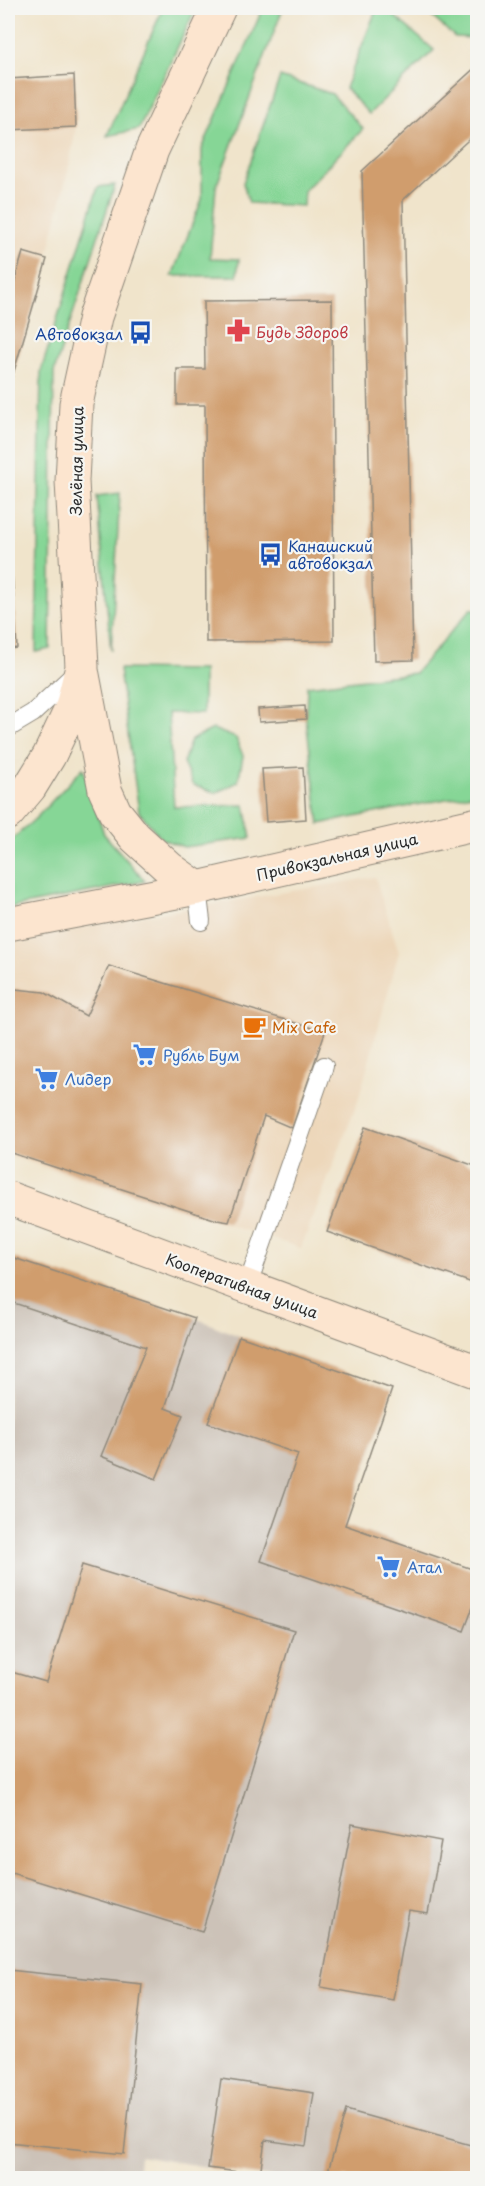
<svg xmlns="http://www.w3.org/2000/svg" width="485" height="2186" font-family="'Playpen Sans',sans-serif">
  <rect width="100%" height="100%" fill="#f6f6f2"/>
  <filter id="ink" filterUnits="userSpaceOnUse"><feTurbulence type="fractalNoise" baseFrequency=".0167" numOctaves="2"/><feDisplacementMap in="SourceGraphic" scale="12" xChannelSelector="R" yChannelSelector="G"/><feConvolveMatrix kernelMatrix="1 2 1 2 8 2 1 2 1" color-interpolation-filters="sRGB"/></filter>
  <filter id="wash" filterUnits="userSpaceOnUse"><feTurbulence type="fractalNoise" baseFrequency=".008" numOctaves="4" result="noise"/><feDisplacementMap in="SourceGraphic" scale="24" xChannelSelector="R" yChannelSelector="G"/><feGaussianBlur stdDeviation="1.35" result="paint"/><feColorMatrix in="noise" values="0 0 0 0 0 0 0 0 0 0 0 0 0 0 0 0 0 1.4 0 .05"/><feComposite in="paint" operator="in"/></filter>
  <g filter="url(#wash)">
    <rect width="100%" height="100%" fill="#f0e4cb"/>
    <!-- built -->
    <g fill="#edd7ba">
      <path d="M74 75 76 127 69 166 47 259 12 379 10 541 17 648 8 676V79Z"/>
      <path d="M375 877 399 952 358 1101 301 1248 8 1156V939Z"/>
    </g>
    <!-- industrial -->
    <path fill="#ccc2b8" d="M8 1256 195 1318 239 1336 392 1389 346 1525 478 1571 477 2178H276L139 2156 137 2178H8Z"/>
    <!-- green -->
    <g fill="#86d696" stroke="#588060" stroke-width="1.5">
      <path d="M163 8H196L139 129 107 136Z"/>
      <path d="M263 8H283L216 187 210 258 239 259 237 276H172L202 199V149Z"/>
      <path d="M377 8H385L434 50 369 114 345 88Z"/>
      <path d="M422 8H477V38L455 37Z"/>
      <path d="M280 77 332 94 363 129 304 191 303 206 249 203 243 183Z"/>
      <path d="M115 185 54 372 50 649 36 652 41 371 98 187Z"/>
      <path d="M120 493 111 651 97 496Z"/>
      <path d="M471 609H477V793L319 824 306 719 307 686 415 673Z"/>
      <path d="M119 669 203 670V714L168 713 174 807 245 805 251 838 184 847 162 839 139 812Z"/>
      <path d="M213 729 236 738 243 756 238 782 216 793 193 785 183 763 191 740Z"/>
      <path d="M83 768 104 834 145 881 8 908V843L37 817Z"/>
    </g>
    <g id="blocks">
      <!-- building -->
      <g fill="#d09d6d">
        <path d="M478 65V131L403 200 413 660 374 661 362 171Z"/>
        <path d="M74 75 76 127 8 130V79Z"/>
        <path d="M23 252 47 259 12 378 8 377V305Z"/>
        <path d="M332 300 334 641 206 642 205 405H177V369H205L204 301Z"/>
        <path d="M8 541H10L17 648 8 649Z"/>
        <path d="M305 706 306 719 259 722 258 709Z"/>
        <path d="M303 767 306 819 266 822 262 769Z"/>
        <path d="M109 966 325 1032 292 1128 264 1116 229 1222 217 1220 8 1152V991L15 989 44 992 86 1016Z"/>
        <path d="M365 1127 478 1167V1285L327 1232Z"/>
        <path d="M8 1256 195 1318 165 1408 183 1415 156 1479 101 1456 146 1347 8 1301Z"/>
        <path d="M239 1336 392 1389 345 1525 478 1571V1594L464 1631 261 1561 298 1454 208 1423Z"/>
        <path d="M82 1565 294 1630 202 1932 8 1872V1671L46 1682Z"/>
        <path d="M352 1824 441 1841 428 1914 409 1911 393 2000 321 1987Z"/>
        <path d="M8 1970 142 1984 124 2154 8 2142Z"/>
        <path d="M221 2079 314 2093 306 2146 265 2140 260 2175 208 2168Z"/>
        <path d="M346 2110 478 2147V2178H326Z"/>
      </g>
    </g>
  </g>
  <g filter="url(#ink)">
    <use href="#blocks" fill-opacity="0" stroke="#8e887b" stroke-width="1.5"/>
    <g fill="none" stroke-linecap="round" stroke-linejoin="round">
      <defs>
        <g id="lane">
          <path d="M8 728 33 713 78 671"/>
          <path d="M197 888 201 921"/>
          <path d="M247 1287 324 1066"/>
        </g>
        <g id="secondary">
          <path d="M83 675 105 790 115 812 135 837 169 868 197 888"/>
          <path d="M8 813 30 787 49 756 72 707 82 667 72 481 76 404 95 317 152 150 219 8"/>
          <path d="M8 924 197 888 478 824"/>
          <path d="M8 1198 478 1372"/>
        </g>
      </defs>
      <!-- lane casing -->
      <use href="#lane" stroke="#8e887b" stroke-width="20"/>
      <!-- secondary casing -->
      <use href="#secondary" stroke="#8e887b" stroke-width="35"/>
      <!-- lane -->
      <use href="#lane" stroke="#fff" stroke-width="18"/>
      <!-- secondary -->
      <use href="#secondary" stroke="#fce5cf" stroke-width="33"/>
    </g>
  </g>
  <!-- icons -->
  <defs>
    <symbol id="pharmacy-bare" viewBox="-9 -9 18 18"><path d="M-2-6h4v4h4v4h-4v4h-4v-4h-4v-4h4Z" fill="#e0444e" stroke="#f6f6f2" stroke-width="2.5" paint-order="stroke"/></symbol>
    <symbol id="bus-bare" viewBox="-9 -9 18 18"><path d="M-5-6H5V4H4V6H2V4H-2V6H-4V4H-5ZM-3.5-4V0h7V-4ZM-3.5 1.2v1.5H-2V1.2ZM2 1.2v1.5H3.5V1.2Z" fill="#1a4fb4" stroke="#f6f6f2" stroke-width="2.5" paint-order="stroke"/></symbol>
    <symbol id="cafe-bare" viewBox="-9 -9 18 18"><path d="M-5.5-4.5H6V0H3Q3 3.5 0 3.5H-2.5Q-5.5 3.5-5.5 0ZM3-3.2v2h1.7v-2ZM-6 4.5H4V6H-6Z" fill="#e8710a" stroke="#f6f6f2" stroke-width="2.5" paint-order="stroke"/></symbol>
    <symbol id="supermarket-bare" viewBox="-9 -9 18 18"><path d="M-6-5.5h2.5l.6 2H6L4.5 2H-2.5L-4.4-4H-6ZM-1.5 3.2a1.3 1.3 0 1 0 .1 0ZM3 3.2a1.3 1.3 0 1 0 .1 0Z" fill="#3f7fe0" stroke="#f6f6f2" stroke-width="2.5" paint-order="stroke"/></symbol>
  </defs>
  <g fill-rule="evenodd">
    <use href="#pharmacy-bare" x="222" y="314" width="33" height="33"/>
    <use href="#bus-bare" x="124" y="316" width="33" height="33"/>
    <use href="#bus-bare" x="254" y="538" width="33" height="33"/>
    <use href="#cafe-bare" x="238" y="1010" width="33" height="33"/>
    <use href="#supermarket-bare" x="128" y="1038" width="33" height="33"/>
    <use href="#supermarket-bare" x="30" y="1062" width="33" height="33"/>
    <use href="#supermarket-bare" x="372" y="1550" width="33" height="33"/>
  </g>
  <g text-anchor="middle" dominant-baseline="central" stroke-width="4.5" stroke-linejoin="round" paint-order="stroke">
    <!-- health labels -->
    <g font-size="15" fill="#be3a42" stroke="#f6f6f2" text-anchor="start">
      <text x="256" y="331">Будь Здоров</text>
    </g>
    <!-- transit labels -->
    <g font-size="15" fill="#164399" stroke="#f6f6f2" text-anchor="end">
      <text x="123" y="333">Автовокзал</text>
      <text x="288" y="545" text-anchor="start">Канашский<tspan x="288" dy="17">автовокзал</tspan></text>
    </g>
    <!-- street labels -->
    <g font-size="15" fill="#2b2b2b" stroke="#f6f6f2">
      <text transform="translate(76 461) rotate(-89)">Зелёная улица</text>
      <text transform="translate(337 856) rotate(-13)">Привокзальная улица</text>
      <text transform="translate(242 1285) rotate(20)">Кооперативная улица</text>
    </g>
    <!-- food labels -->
    <g font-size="15" fill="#c56008" stroke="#f6f6f2" text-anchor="start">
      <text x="272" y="1026">Mix Cafe</text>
    </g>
    <!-- shop labels -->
    <g font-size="15" fill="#366cbe" stroke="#f6f6f2" text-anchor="start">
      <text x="163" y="1054">Рубль Бум</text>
      <text x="65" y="1078">Лидер</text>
      <text x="407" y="1566">Атал</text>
    </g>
  </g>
  <!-- margin -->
  <rect width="485" height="2186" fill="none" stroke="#f6f6f2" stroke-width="30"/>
</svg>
